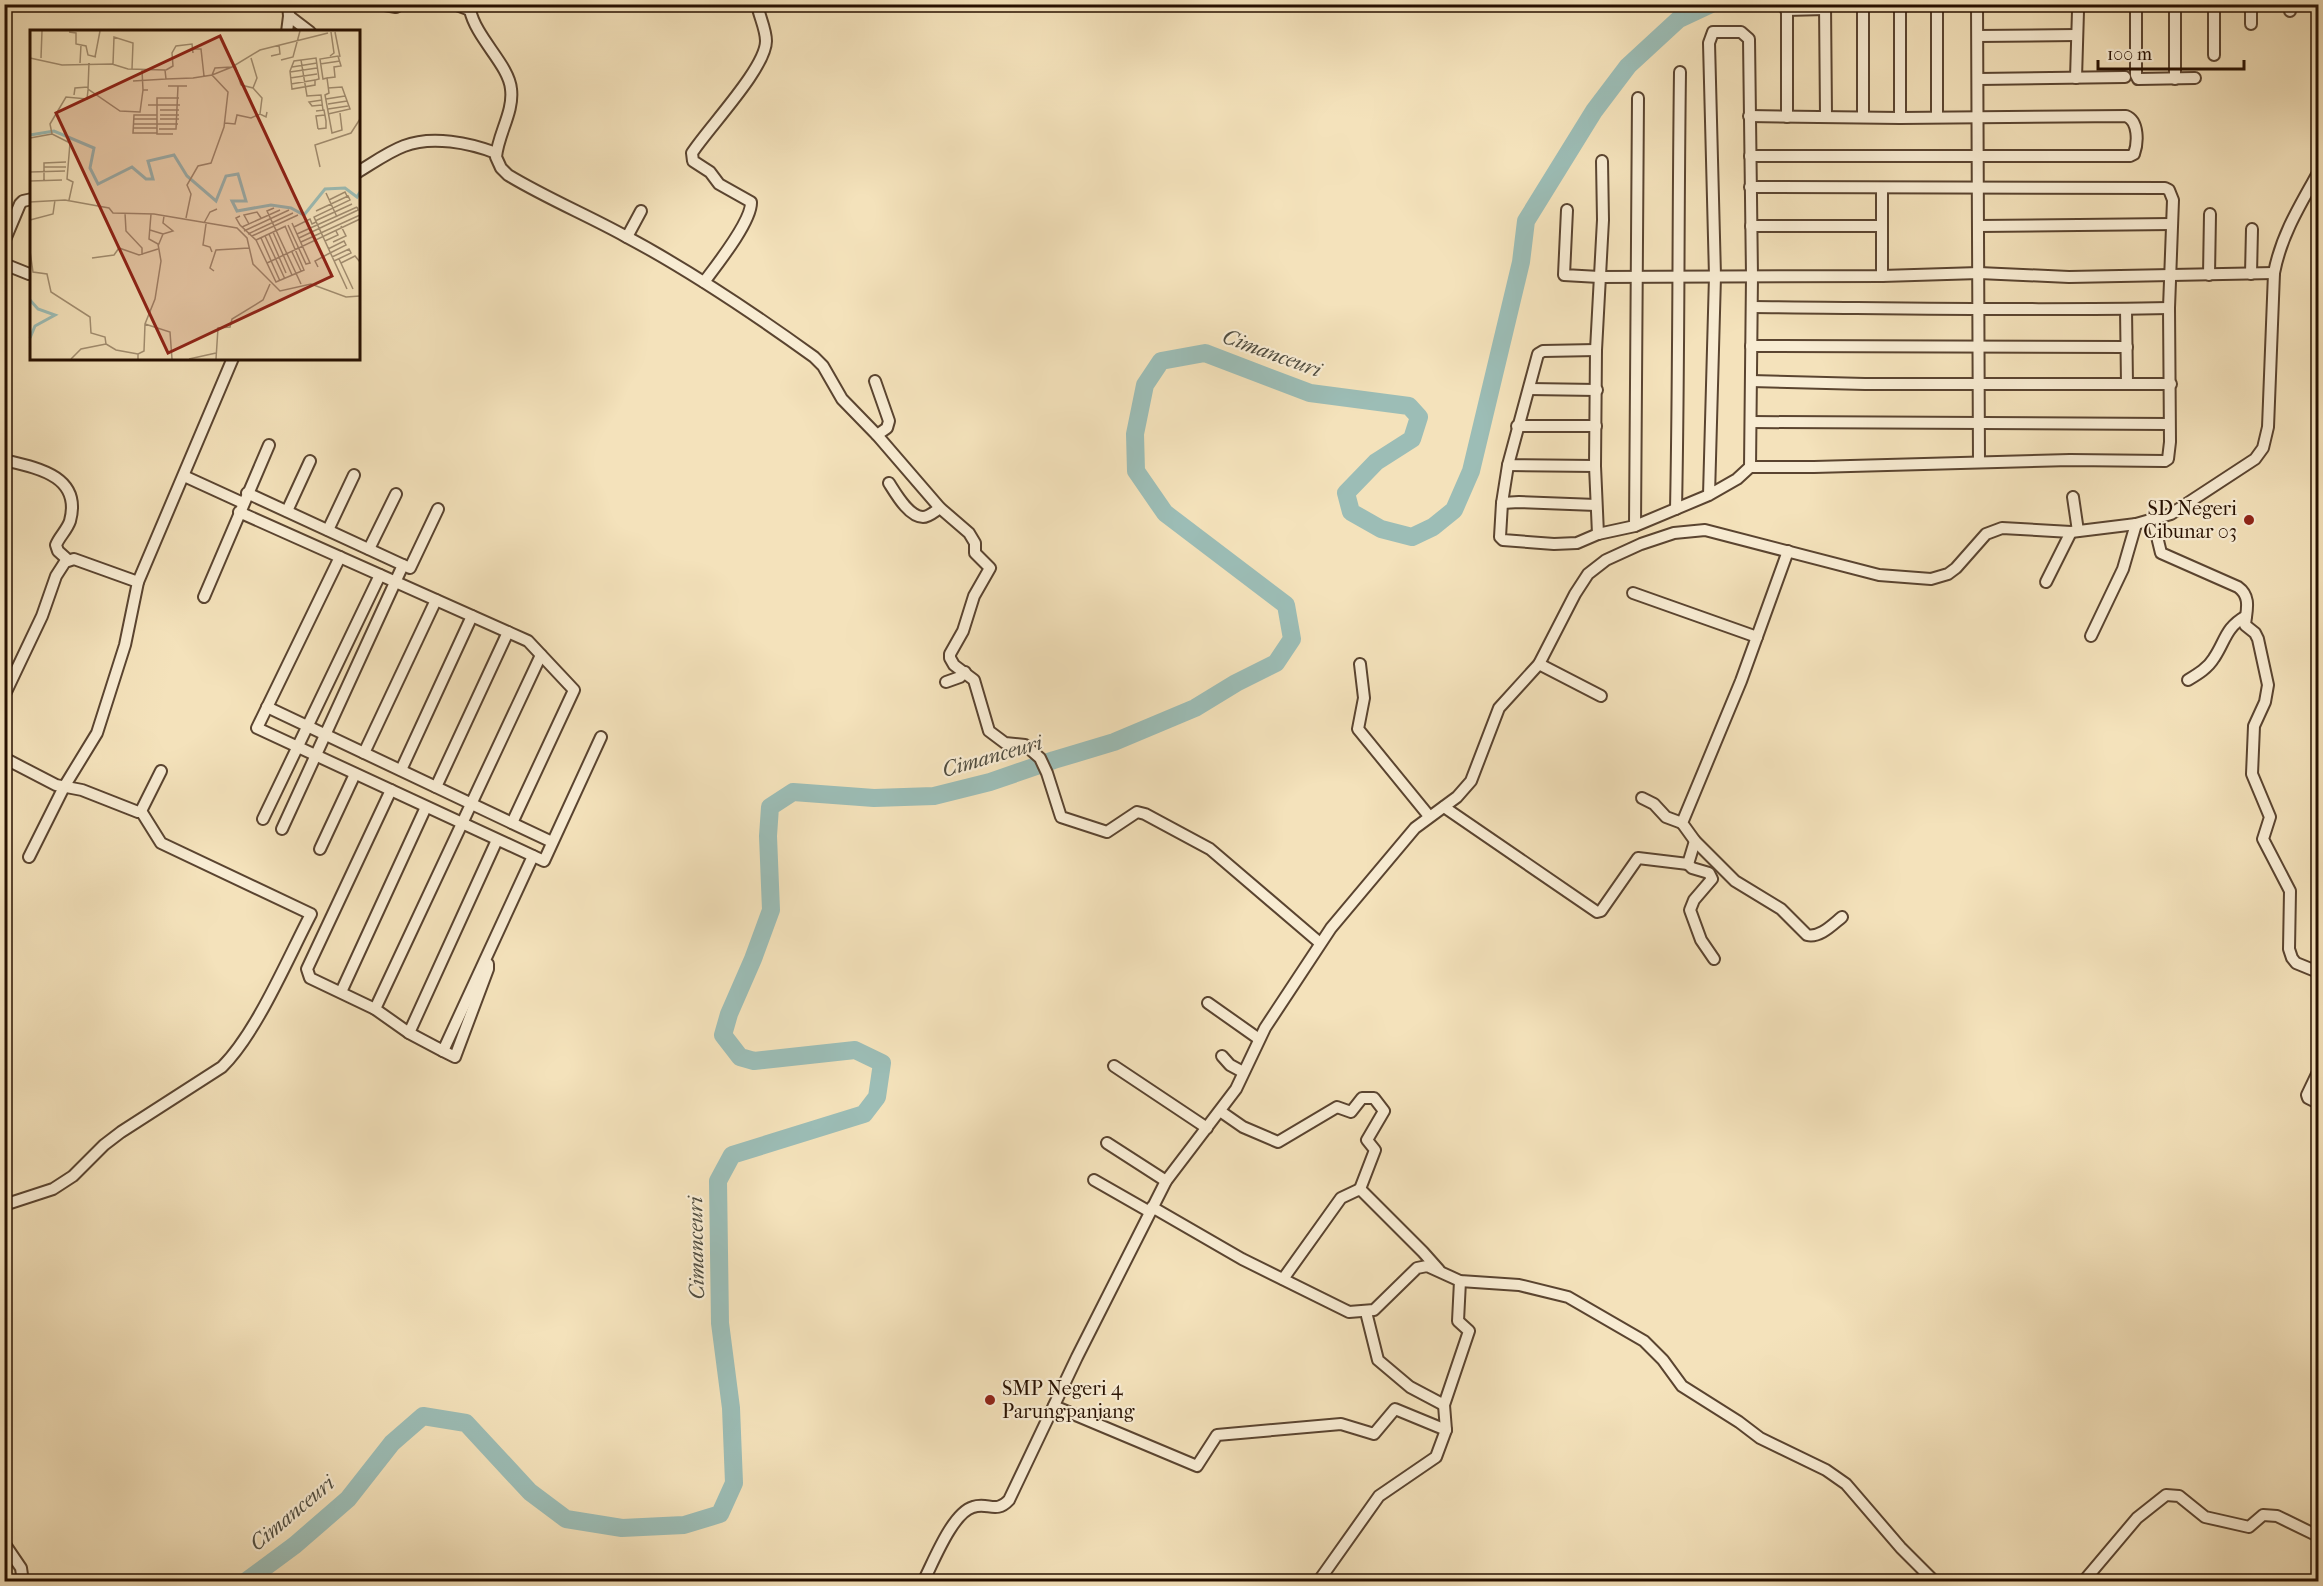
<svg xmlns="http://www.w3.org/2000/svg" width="2323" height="1586" font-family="'IM FELL French Canon',serif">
  <rect width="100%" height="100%" fill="#f4e2bb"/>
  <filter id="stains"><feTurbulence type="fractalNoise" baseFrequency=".00333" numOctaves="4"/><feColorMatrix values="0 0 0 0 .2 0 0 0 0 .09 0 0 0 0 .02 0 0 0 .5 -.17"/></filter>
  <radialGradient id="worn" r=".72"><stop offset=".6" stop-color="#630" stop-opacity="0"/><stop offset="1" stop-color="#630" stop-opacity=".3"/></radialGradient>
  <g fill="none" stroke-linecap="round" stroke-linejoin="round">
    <!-- river -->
    <path stroke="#9cbdb6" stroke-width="18" d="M245 1582 295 1545 348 1499 392 1443 423 1416 466 1423 530 1492 566 1519 622 1528 684 1525 720 1514 734 1483 731 1408 720 1323 718 1181 732 1155 864 1114 877 1097 882 1063 855 1050 754 1061 740 1057 723 1035 729 1014 753 959 771 910 768 836 770 807 793 792 874 798 934 796 990 782 1054 760 1114 742 1195 708 1236 683 1276 663 1292 639 1286 605 1165 513 1136 471 1135 434 1145 385 1161 361 1205 353 1310 393 1409 406 1419 417 1412 439 1376 462 1346 493 1351 512 1381 529 1412 537 1433 527 1454 510 1471 471 1521 262 1526 221 1594 111 1628 66 1679 19 1711 4"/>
    <defs>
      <g id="street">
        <path d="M379 4 396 7 401 4"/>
        <path d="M454 4 470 10"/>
        <path d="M1787 4V117"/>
        <path d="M1825 4 1826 116"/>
        <path d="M1900 4V118"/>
        <path d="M1977 4 1979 462"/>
        <path d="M2136 4V75L2138 79 2195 78"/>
        <path d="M2175 4V79"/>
        <path d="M2214 4V55"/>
        <path d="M470 10C476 38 509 65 511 89 514 112 498 134 496 157L501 168 508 175C546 198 587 215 625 236 691 271 753 313 814 357L823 366 842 399 877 435 940 508 969 533 975 543V553L990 568 974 596 963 631 950 654V658L954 665 974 680 989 731 1005 743 1025 745 1040 758 1047 773 1061 817 1107 832 1137 812 1145 814 1210 849 1320 943"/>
        <path d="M1786 10 1825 9"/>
        <path d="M2290 11V4"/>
        <path d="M289 16 310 32"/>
        <path d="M2251 24V4"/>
        <path d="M287 32 289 16 288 4"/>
        <path d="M1978 36 2077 35"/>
        <path d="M2076 78 2078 11"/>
        <path d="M1979 79 2125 77"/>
        <path d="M1749 116 1900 118 2126 116C2139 121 2138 143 2134 154L2130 156H1750"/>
        <path d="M1863 117V4"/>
        <path d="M1937 117V4"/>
        <path d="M358 172C373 163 388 152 404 146 432 135 470 143 496 153"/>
        <path d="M1750 187 2165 188 2169 190 2173 200 2169 308 2170 442 2168 459 2165 461 2070 460 1814 467H1750"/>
        <path d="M1882 188V276"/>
        <path d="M1567 210 1564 275 1599 277 1882 276 1979 273 2069 277 2274 273"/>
        <path d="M1751 226H1882"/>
        <path d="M1979 226 2172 224"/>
        <path d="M627 237 641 211"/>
        <path d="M4 242 20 204 23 201 32 199"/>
        <path d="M4 264 29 274"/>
        <path d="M2251 274 2252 229"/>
        <path d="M2209 275 2210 214"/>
        <path d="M704 282C716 266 752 221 751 202L719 184 710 172 693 161 692 153C708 128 766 68 766 41 766 29 759 16 757 4"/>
        <path d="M1752 307C1891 308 2030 311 2169 308"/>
        <path d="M2126 309 2127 384"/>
        <path d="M1751 346 2127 347"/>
        <path d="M875 381 889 421 887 428 877 435"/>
        <path d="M1751 381 1865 384H2171"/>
        <path d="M1529 389 1597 390"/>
        <path d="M1752 422 2169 424"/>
        <path d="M1517 426H1596"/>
        <path d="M4 460C38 468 82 476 70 521 67 530 59 537 56 545L58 551 68 560"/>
        <path d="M1508 465 1502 503 1519 502 1596 505"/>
        <path d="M1595 466 1508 465 1538 354 1543 351 1596 350"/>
        <path d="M184 476 243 503"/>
        <path d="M889 483C896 494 909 517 923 517 929 517 935 511 940 508"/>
        <path d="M247 493 403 565 282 829"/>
        <path d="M2073 497 2078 531"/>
        <path d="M1502 503 1500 537 1503 540 1554 544 1577 543 1598 534 1635 526 1709 495 1737 479 1750 467 1752 276 1749 39 1741 32H1713L1709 43 1715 276 1709 495"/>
        <path d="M1676 509C1679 364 1678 218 1680 72"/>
        <path d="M287 511 310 461"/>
        <path d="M239 512 528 641 574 690 512 823"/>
        <path d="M2153 520 2161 553 2238 587C2252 597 2246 612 2245 625L2255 633 2258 639 2268 685 2265 702 2254 726 2252 774 2270 817 2263 839 2290 891 2289 949 2292 958 2296 963 2318 972"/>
        <path d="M1635 526 1638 98"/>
        <path d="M328 530 354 475"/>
        <path d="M1598 534 1595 466 1596 350 1603 220 1602 161"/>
        <path d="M369 549 396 494"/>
        <path d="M1788 551 1741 681 1682 823 1695 841 1735 881 1781 909 1807 935C1820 938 1832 925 1842 917"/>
        <path d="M340 557 257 728 544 861 601 737"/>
        <path d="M403 565 410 568 438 509"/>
        <path d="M2046 582 2071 532"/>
        <path d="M1633 593 1757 637"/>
        <path d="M204 597 269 445"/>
        <path d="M2091 636 2123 569 2136 524"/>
        <path d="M1360 664 1364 698 1358 729 1429 816"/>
        <path d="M1539 664 1601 696"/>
        <path d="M2188 680C2198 674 2208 668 2214 658 2226 640 2225 628 2246 616"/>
        <path d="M946 682 960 677 965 672"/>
        <path d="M4 696 42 616 56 576 65 562 74 559 138 582 233 358"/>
        <path d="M267 707 552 842"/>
        <path d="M364 753 436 600"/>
        <path d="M4 758 56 785 82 790 138 812 141 811 161 771"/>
        <path d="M401 770 472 616"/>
        <path d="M436 787 508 632"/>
        <path d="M391 790 307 969 310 978 375 1009 409 1033 443 1051 533 856"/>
        <path d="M1642 798 1654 804 1666 817 1682 823"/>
        <path d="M1444 807 1597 912 1601 911 1638 858 1688 864"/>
        <path d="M263 819 380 575"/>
        <path d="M1695 841 1688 864 1692 868 1709 873 1712 879 1694 900 1690 910 1701 940 1714 959"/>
        <path d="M320 849 355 774"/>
        <path d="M29 857 64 787 97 733 125 645 138 582"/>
        <path d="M341 992 426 807"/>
        <path d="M1208 1003 1259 1039"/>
        <path d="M375 1009 541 655"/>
        <path d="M409 1033 497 840"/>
        <path d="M443 1051 455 1057 488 969V964"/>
        <path d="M1222 1056 1230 1065 1243 1072"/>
        <path d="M1114 1066 1207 1128"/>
        <path d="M2318 1072 2307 1095 2308 1098 2318 1103"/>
        <path d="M1220 1111 1243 1127 1278 1142 1337 1107 1351 1112 1362 1098H1374L1384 1111 1367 1140 1375 1150 1360 1189"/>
        <path d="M1107 1143 1166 1181"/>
        <path d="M1094 1180 1150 1212"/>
        <path d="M4 1205 53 1189 73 1176 104 1145 121 1132 222 1067C257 1032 287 960 311 914L161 843 141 811"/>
        <path d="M1152 1207 1242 1259 1349 1312 1374 1310 1417 1268 1427 1266 1460 1281 1519 1285 1568 1297 1644 1341 1663 1360 1682 1386 1739 1422 1760 1438 1826 1470 1846 1484 1901 1548 1935 1582"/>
        <path d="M1283 1279 1341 1198 1360 1189 1423 1252 1439 1270"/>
        <path d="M1366 1312 1378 1360 1410 1387 1444 1405"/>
        <path d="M1054 1406 1197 1466 1217 1435 1341 1424 1374 1434 1395 1409 1446 1430"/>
        <path d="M4 1543 21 1568 23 1582"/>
        <path d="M923 1582C933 1563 952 1513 973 1507 988 1502 996 1514 1009 1500L1077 1357 1166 1181 1236 1089 1265 1028 1331 928 1415 828 1457 797 1471 781 1499 708 1539 664 1575 594 1588 574 1606 560 1641 544 1674 533 1705 530 1879 575 1931 579 1948 574 1956 568 1986 534 2002 528 2071 532 2136 524 2171 514 2255 459 2263 448 2268 427 2274 273C2281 236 2300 205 2318 173"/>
        <path d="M1318 1582 1379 1496 1436 1457 1446 1430 1444 1405 1469 1331 1458 1321 1460 1281"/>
        <path d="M2083 1582 2137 1518 2166 1495 2179 1496 2205 1517 2249 1527 2263 1515 2277 1516 2318 1536"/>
      </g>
    </defs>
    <!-- street casing -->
    <use href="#street" stroke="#5a4430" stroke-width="14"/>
    <!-- street -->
    <use href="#street" stroke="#f8ecd3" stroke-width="10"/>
  </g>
  <!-- markers -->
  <g fill="#8f2418" stroke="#f8ecd3" stroke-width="2">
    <circle cx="2249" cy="520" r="6"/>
    <circle cx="990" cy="1400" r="6"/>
  </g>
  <g text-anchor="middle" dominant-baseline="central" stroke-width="4.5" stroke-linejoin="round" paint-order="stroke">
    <!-- poi labels -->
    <g font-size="20" fill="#271001" stroke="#f8ecd3" text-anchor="end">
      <text x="2237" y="508">SD Negeri<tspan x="2237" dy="23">Cibunar 03</tspan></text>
      <text x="1002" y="1388" text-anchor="start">SMP Negeri 4<tspan x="1002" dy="23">Parungpanjang</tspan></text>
    </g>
    <!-- water labels -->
    <g font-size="21" font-style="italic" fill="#504d40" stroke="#f8ecd3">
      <text transform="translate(1272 353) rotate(20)">Cimanceuri</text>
      <text transform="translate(992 756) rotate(-16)">Cimanceuri</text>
      <text transform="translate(696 1248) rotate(-91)">Cimanceuri</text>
      <text transform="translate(292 1513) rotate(-40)">Cimanceuri</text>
    </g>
  </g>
  <!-- overview -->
  <g transform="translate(30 30)">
    <rect width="330" height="330" fill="#f4e2bb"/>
    <path fill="none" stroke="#9cbdb6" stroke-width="3" d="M0 105 24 101 64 118 60 138 68 154 102 137 116 149H123L118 131 144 125 157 146 186 171 196 146 208 144 216 171H202L207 181 241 175 261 178 274 185 295 159 315 158 327 167 330 162M0 270 8 279 25 285 5 296 0 308"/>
    <path fill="none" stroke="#a28e71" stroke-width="1.5" d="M39 2 46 3V14L56 16 58 25 66 27M305 2 310 27M163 19H171L174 46M241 26 250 24 249 15M300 26 304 23 301 2M65 27 70 1M0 28 32 35 82 34 98 39 135 40 136 49 163 48 182 45 185 38 202 37 230 20 298 3M11 28 12 1M221 28 227 48 223 58M286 28 289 49 285 50V55L262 59 260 41 264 31ZM251 30 263 27 270 1M271 30 277 66 291 65 293 80M330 31V73M50 33 51 15M59 33 58 59 90 81 110 82 113 60M83 34 84 7 103 13 102 39M290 34 310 31M205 35 211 55M262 37 287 33M112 40 113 60H118M136 40 143 36 142 23 146 16 162 14 163 23M260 42 287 38M260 48 287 44M297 48 305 47 304 37 311 36 308 26 290 29 293 49 297 48 299 63 295 65 302 103 312 100 310 83M103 51 136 49M261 54 285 50M211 55 223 58 232 68 230 84M138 56H157M44 65 45 58 58 57M296 69 315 66M298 74 317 71M118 75H150M292 75 282 76 279 72 292 70M298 79 318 76M130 80H149M286 81 294 80 296 91V98L288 99M298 84 320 79 312 57 298 58M130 85H149M104 89H127M130 89H149M195 93 205 94 207 85 221 88 230 84 236 87 237 82M104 94H148M103 98H127M129 99H146L148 56M288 99 286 86 295 85M127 103H103L104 85H127M143 104H127V68H149M0 108 22 104M14 137H36M290 137 285 115 321 103 330 89M0 142 35 141M14 150V133L36 132M0 151 32 150M296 163 307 187M39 170 43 152 37 149 40 113 22 104 20 94 36 67 57 69 58 60M299 170 315 162 317 166M0 172 35 170 79 178 83 183 124 184 207 198 217 208 223 234 250 261 281 254 316 267 330 266M244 178 237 181 271 254M286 181 318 166 320 170 284 187 317 259M95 183 96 201 112 218V225M210 186 206 188 210 195 226 210 256 196M156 188 161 164 157 155 168 136 181 133 194 97 198 62 182 45 202 37M0 190 23 184 25 170M285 191 322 174M174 193 180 182 187 179M176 194 173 215 180 217 182 222M219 194 214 185 227 182 231 188M258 195 276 234 280 233 262 193M212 197 250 180M264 197 280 189 282 194 286 192M120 200 133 204 128 216M214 201 259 180M243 202 262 245M133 204 143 201 133 193 134 186M218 204 263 183M239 204 256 243M267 204 327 177M222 206 268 185M235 206 255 249M231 208 250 251M269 208 328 180 327 177M226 210 246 252 274 240 255 196M295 211 308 205 306 201M271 212 330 185M303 212 316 206 311 196M298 219 314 211 316 215 300 223M0 221 3 242 17 244 21 262 60 287 61 303 75 307 76 314 86 320 108 324M262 222 271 241M302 227 319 219 321 223 304 231M62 228 84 225 89 218 109 225 128 219M309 229 323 259M237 233 330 189M311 233 325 226 330 232M288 237 285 231 300 223M184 241 180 238 186 220 219 218M115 294 140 302 142 329M41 329 51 319 76 314M108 329V324L114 321 115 294 125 269 131 231 128 214 119 209 121 184M159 329 186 323M186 329 188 298 200 297 202 289 233 270 240 254"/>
    <path fill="#8f2418" fill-opacity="0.15" stroke="#8f2418" stroke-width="3" d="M190 6 302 246 138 323 26 83Z"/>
    <rect width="330" height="330" fill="none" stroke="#271001" stroke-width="3"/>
  </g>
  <!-- margin -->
  <rect width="2323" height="1586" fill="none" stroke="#f4e2bb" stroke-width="24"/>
  <rect x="6" y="6" width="2311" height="1574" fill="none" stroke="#271001" stroke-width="3"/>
  <rect x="12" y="12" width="2299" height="1562" fill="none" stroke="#271001" stroke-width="1.5"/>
  <!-- scale -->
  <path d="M2098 60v9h146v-9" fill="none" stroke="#271001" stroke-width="3"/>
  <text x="2107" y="60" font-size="18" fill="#271001" stroke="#f8ecd3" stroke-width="4.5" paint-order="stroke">100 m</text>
  <rect width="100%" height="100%" filter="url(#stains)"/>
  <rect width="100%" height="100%" fill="url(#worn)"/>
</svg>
